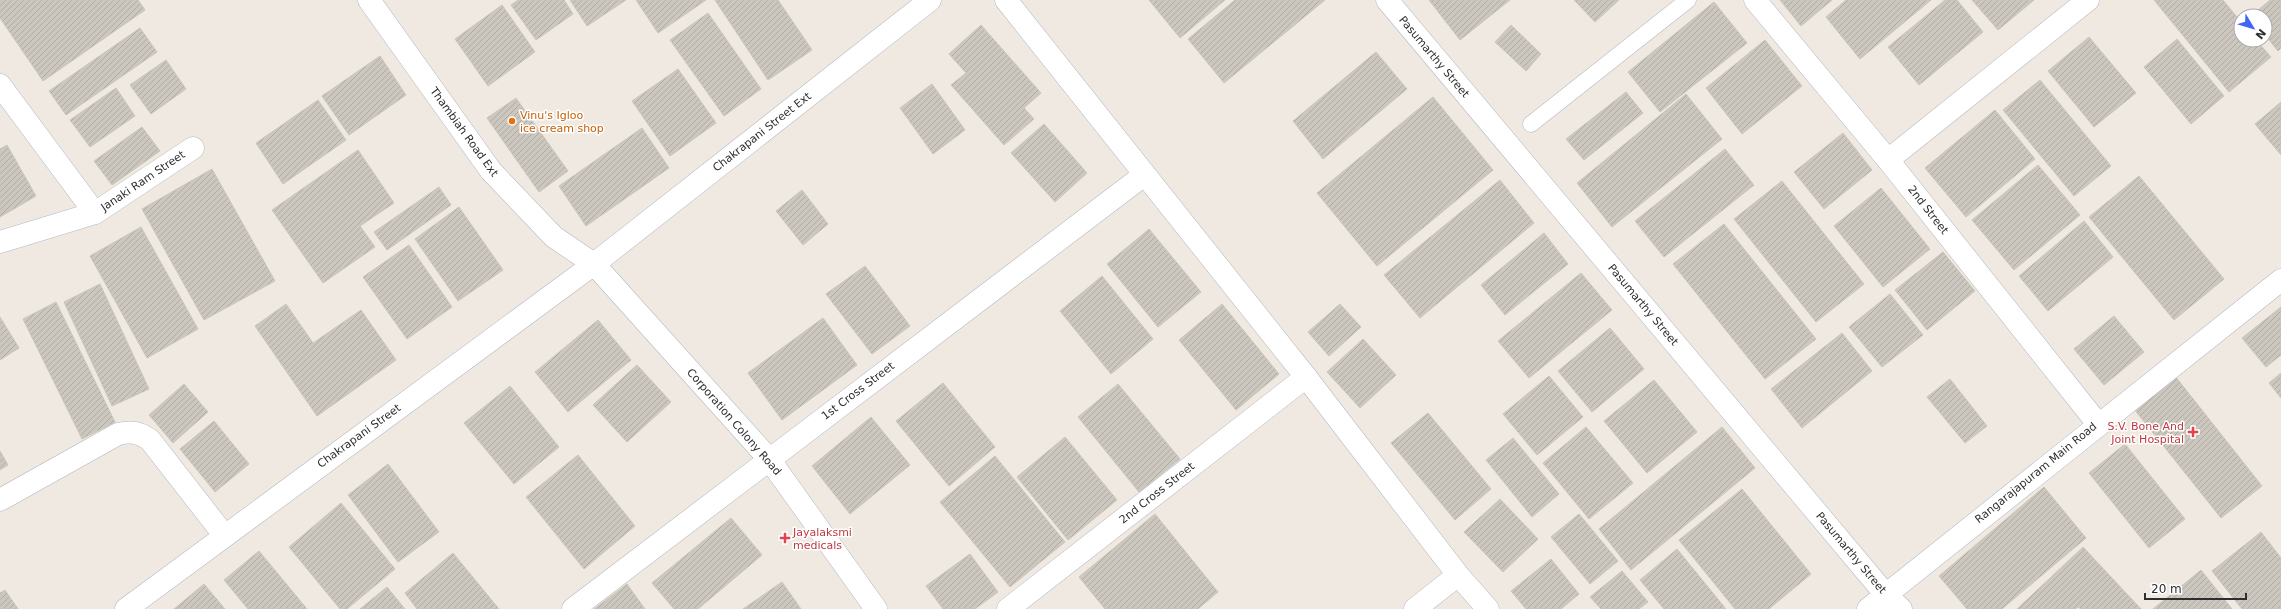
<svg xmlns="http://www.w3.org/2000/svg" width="2281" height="609" font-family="'DejaVu Sans',sans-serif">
  <defs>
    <pattern id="building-hatch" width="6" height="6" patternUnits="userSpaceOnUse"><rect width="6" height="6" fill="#cbc7bf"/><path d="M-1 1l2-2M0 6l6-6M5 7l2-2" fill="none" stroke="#afaba4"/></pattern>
  </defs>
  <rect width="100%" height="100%" fill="#efe9e1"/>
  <!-- building -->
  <g fill="url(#building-hatch)" stroke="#cbc5ba">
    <path d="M0 0H138L145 10 43 81 0 18Z"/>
    <path d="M518 0H564L573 14 536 40 511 5Z"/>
    <path d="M570 0H626L587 26Z"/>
    <path d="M636 0H706L658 33Z"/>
    <path d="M715 0H778L812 50 768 80Z"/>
    <path d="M1149 0H1225L1180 38Z"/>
    <path d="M1235 0H1325L1224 83 1188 39Z"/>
    <path d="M1429 0H1510L1460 40Z"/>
    <path d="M1574 0H1619L1595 22Z"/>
    <path d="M1780 0H1832L1801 26Z"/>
    <path d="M1846 0H1931L1860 59 1826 17Z"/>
    <path d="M1945 0H1957L1983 32 1919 85 1888 47Z"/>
    <path d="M1972 0H2034L1998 30Z"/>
    <path d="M2154 0H2223L2241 22V40H2256L2271 57 2229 92Z"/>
    <path d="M2270 0H2281V48L2278 51 2265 35V16H2251Z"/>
    <path d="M1714 2 1747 43 1660 112 1628 72Z"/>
    <path d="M502 5 535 52 488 86 455 39Z"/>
    <path d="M708 13 761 89 724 116 670 40Z"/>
    <path d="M981 25 1041 93 1024 108 1034 119 1004 145 951 85 966 73 949 54Z"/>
    <path d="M1511 25 1541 54 1526 71 1495 42Z"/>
    <path d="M140 28 157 52 66 115 49 91Z"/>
    <path d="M2089 37 2136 93 2094 127 2048 71Z"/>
    <path d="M2177 39 2224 96 2191 124 2144 67Z"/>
    <path d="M1765 40 1802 86 1742 134 1706 88Z"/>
    <path d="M1376 52 1407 89 1323 159 1293 121Z"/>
    <path d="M380 56 406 95 349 135 322 96Z"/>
    <path d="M166 60 186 89 151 114 130 85Z"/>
    <path d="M678 69 716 123 670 156 632 101Z"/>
    <path d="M2040 80 2111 166 2074 196 2003 110Z"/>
    <path d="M932 84 965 130 933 154 900 108Z"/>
    <path d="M116 88 135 116 90 147 70 120Z"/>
    <path d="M1626 92 1643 113 1584 160 1566 139Z"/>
    <path d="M1686 94 1722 139 1612 227 1577 183Z"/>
    <path d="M1433 97 1493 170 1377 266 1317 193Z"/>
    <path d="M516 98 568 171 539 192 487 118Z"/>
    <path d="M318 100 346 140 283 184 256 143Z"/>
    <path d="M2281 102V155L2255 124Z"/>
    <path d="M1995 110 2035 159 1966 217 1925 168Z"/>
    <path d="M1044 124 1087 173 1055 202 1011 153Z"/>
    <path d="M142 127 160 151 112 185 94 161Z"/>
    <path d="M642 128 669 168 586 226 559 186Z"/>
    <path d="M1843 133 1872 170 1824 209 1794 172Z"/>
    <path d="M7 145 36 196 0 217V149Z"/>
    <path d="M1725 149 1754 185 1664 257 1635 221Z"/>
    <path d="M358 150 394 203 360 226 375 247 323 283 272 210Z"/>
    <path d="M2038 165 2080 215 2014 270 1972 220Z"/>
    <path d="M212 169 275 281 204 320 142 209Z"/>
    <path d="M2139 176 2224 279 2174 320 2089 217Z"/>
    <path d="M1500 180 1534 223 1420 318 1384 275Z"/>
    <path d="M1782 181 1864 284 1816 322 1734 219Z"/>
    <path d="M439 187 451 205 387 250 374 232Z"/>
    <path d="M1881 188 1930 249 1883 287 1834 226Z"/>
    <path d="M802 190 828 224 803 245 776 211Z"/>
    <path d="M459 207 503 270 458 301 415 239Z"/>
    <path d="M2084 221 2113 257 2048 311 2019 276Z"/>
    <path d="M1724 224 1816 339 1765 379 1673 264Z"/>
    <path d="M141 227 198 329 147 358 90 256Z"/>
    <path d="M1149 229 1201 292 1158 327 1107 264Z"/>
    <path d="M1544 233 1568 264 1505 315 1481 285Z"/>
    <path d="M409 245 452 307 407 339 363 277Z"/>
    <path d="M1943 252 1975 291 1927 330 1895 290Z"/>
    <path d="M865 266 910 326 872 354 826 294Z"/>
    <path d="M1581 273 1612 310 1529 378 1498 341Z"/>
    <path d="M1102 276 1153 339 1111 374 1060 311Z"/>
    <path d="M100 284 149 389 112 406 64 302Z"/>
    <path d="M1890 294 1923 335 1882 367 1849 327Z"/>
    <path d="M56 302 115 422 82 439 23 319Z"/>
    <path d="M286 304 313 343 361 310 396 360 317 416 255 326Z"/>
    <path d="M1222 304 1279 374 1236 410 1179 340Z"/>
    <path d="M1340 304 1361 327 1329 356 1308 332Z"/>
    <path d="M2281 307V355L2266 367 2242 338Z"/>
    <path d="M2114 316 2144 352 2104 385 2074 349Z"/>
    <path d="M0 317 19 348 0 360Z"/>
    <path d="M823 318 857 365 782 420 748 373Z"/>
    <path d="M598 320 631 360 568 412 535 372Z"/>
    <path d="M1610 328 1644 369 1592 412 1558 371Z"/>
    <path d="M1842 333 1872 371 1802 428 1771 389Z"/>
    <path d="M1363 339 1396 375 1360 408 1327 372Z"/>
    <path d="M637 365 671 402 627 442 593 405Z"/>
    <path d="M2281 373V398L2269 383Z"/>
    <path d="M1549 376 1583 417 1537 455 1503 414Z"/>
    <path d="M2175 376 2262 486 2221 518 2134 409Z"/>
    <path d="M1950 379 1987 426 1965 443 1927 397Z"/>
    <path d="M1654 380 1697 432 1647 473 1604 421Z"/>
    <path d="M943 383 995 447 949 486 896 421Z"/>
    <path d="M184 384 208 412 173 443 149 415Z"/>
    <path d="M1118 384 1180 459 1139 492 1078 417Z"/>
    <path d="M510 386 559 447 514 484 464 423Z"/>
    <path d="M1428 413 1491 489 1455 520 1391 443Z"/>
    <path d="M871 417 910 465 850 514 812 466Z"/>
    <path d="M214 421 249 464 215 492 180 449Z"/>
    <path d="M1586 427 1633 483 1589 519 1543 463Z"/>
    <path d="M1722 427 1755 468 1631 570 1599 529Z"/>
    <path d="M1065 437 1117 500 1068 540 1017 477Z"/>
    <path d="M1513 438 1559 494 1532 517 1486 460Z"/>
    <path d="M2125 444 2185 519 2149 548 2089 473Z"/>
    <path d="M0 451 8 465 0 470Z"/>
    <path d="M578 455 635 526 584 569 526 497Z"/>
    <path d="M995 456 1065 542 1010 587 940 502Z"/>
    <path d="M388 464 439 532 398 562 348 495Z"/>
    <path d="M2044 487 2086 538 2002 609H1967L1939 576Z"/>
    <path d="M1742 489 1811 574 1769 609H1735L1679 540Z"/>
    <path d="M1500 499 1538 539 1503 572 1464 532Z"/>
    <path d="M341 503 395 569 347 609H340L289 547Z"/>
    <path d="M1155 514 1218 592 1198 609H1105L1079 577Z"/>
    <path d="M1579 514 1618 561 1590 584 1551 537Z"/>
    <path d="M731 518 762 555 698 609H674L652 583Z"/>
    <path d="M2261 532 2281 558V609H2242L2212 571Z"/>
    <path d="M2083 547 2141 609H2081L2078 607 2076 609H2017Z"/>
    <path d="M1677 549 1726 609H1664L1640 580Z"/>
    <path d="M259 551 307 609H248L224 580Z"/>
    <path d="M453 553 499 609H417L405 593Z"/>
    <path d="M970 554 998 592 975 609H943L926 586Z"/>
    <path d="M1551 559 1579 594 1561 609H1526L1511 591Z"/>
    <path d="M2201 570 2232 609H2153Z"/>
    <path d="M1622 571 1648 602 1639 609H1601L1590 597Z"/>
    <path d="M782 582 801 609H743Z"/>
    <path d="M204 584 225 609H174Z"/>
    <path d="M627 584 645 609H594Z"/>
    <path d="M387 587 405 609H360Z"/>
    <path d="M5 590 18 609H0V593Z"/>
  </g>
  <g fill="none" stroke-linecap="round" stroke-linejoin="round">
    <defs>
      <path id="lane" d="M1531 124 1688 0"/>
      <g id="street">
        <path d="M1006 0 1306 377 1458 575 1488 609"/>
        <path d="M1387 0 1886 595 1901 609"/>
        <path d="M1755 0 1888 160 2098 424"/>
        <path d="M0 85 95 213"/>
        <path d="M1888 160 2088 0"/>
        <path d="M0 242 95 213 193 148"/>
        <path d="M0 500 118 434C131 431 139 432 150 440L224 535"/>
        <path d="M573 609 1144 175"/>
        <path d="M1008 609 1306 377"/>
        <path d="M1415 609 1458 575"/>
      </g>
      <g id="secondary">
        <path d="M369 0 491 171 554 237 594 264 769 459 876 609"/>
        <path d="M126 609 594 264 930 0"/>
        <path d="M1868 609 2281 280"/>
      </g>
    </defs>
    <!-- lane casing -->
    <use href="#lane" stroke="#b4b7c1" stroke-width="17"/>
    <!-- street casing -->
    <use href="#street" stroke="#b4b7c1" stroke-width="23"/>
    <!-- secondary casing -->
    <use href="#secondary" stroke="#b4b7c1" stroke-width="23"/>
    <!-- lane -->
    <use href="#lane" stroke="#fff" stroke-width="16"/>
    <!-- street -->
    <use href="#street" stroke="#fff" stroke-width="22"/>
    <!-- secondary -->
    <use href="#secondary" stroke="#fff" stroke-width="22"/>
  </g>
  <!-- markers -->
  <circle fill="#e8710a" stroke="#fff" stroke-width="1.5" cx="512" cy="121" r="4"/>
  <g fill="#e0444e" stroke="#fff" stroke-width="1.5">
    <path d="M2191 426h4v4h4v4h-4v4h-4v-4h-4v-4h4z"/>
    <path d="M783 532h4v4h4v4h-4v4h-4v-4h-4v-4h4z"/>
  </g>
  <g text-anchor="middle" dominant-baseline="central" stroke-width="3" stroke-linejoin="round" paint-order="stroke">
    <!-- street labels -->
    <g font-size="11" fill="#2e2e2e" stroke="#fff">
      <text transform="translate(1434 57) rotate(50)">Pasumarthy Street</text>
      <text transform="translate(464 132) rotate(54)">Thambiah Road Ext</text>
      <text transform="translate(762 132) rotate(-38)">Chakrapani Street Ext</text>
      <text transform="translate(143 181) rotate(-34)">Janaki Ram Street</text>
      <text transform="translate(1928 210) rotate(52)">2nd Street</text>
      <text transform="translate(1643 305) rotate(50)">Pasumarthy Street</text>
      <text transform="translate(858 391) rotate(-37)">1st Cross Street</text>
      <text transform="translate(734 422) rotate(49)">Corporation Colony Road</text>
      <text transform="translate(359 436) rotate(-36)">Chakrapani Street</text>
      <text transform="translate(2036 473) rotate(-39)">Rangarajapuram Main Road</text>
      <text transform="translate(1157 493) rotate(-38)">2nd Cross Street</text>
      <text transform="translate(1851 553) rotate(50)">Pasumarthy Street</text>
    </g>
    <!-- food labels -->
    <g font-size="11" fill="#c56008" stroke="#fff" text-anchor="start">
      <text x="520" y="115">Vinu's Igloo<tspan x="520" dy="13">ice cream shop</tspan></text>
    </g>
    <!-- health labels -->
    <g font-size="11" fill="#be3a42" stroke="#fff" text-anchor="end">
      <text x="2184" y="426">S.V. Bone And<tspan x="2184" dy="13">Joint Hospital</tspan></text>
      <text x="793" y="532" text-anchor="start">Jayalaksmi<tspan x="793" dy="13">medicals</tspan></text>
    </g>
  </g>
  <!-- north arrow -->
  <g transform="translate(2253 28) rotate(128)"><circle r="19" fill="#ffffff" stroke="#ababab"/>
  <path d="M0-3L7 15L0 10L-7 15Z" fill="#4264fb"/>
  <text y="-6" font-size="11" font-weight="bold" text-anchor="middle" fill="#2e2e2e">N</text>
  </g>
  <!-- scale -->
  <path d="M2145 593v6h101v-6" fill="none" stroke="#2e2e2e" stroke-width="2"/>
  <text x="2151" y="593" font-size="12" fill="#2e2e2e" stroke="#ffffff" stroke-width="3" paint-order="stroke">20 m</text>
</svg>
